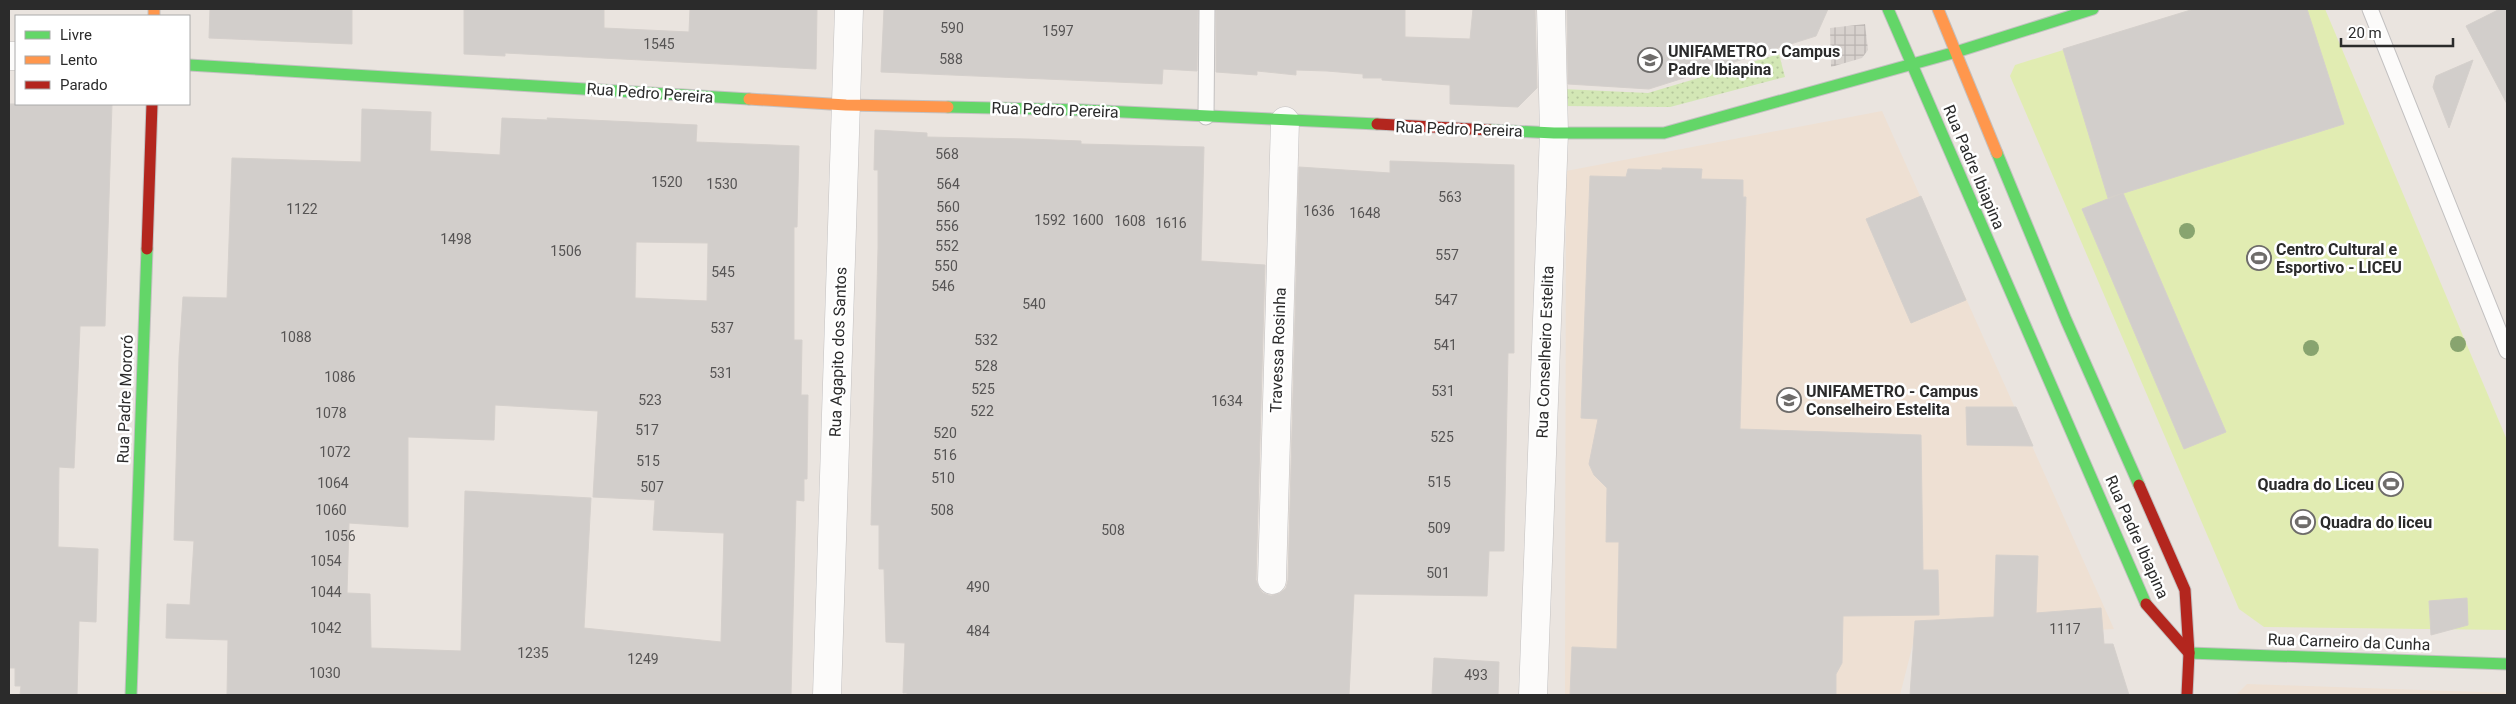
<svg xmlns="http://www.w3.org/2000/svg" width="2516" height="704" font-family="Roboto,sans-serif">
  <defs>
    <pattern id="garden-dots" width="8" height="8" patternUnits="userSpaceOnUse" patternTransform="scale(1.25)"><rect width="8" height="8" fill="#d3e7b5"/><path d="M2 2h.1M6 6h.1" fill="none" stroke="#b5c69c" stroke-width="1.8" stroke-linecap="round"/></pattern>
    <pattern id="plaza-grid" width="8" height="8" patternUnits="userSpaceOnUse" patternTransform="scale(1.25)"><rect width="8" height="8" fill="#d8d2ce"/><path d="M0 4h8M4 0v8" fill="none" stroke="#bab4b1"/></pattern>
  </defs>
  <rect width="100%" height="100%" fill="#eae4df"/>
  <!-- education -->
  <g fill="#eee0d3">
    <path d="M1882 111 2114 629 1914 640 1900 695H1565L1566 171Z"/>
    <path d="M2247 684 2507 693V695H2236Z"/>
  </g>
  <!-- garden -->
  <path fill="url(#garden-dots)" d="M1779 54 1785 77 1670 107 1561 106 1563 89 1648 93Z"/>
  <!-- pitch -->
  <path fill="#e1ecb2" d="M2195 9H2325L2507 440V630L2264 627 2239 609 2010 76 2015 65Z"/>
  <!-- plaza -->
  <path fill="url(#plaza-grid)" d="M1865 24 1868 50 1862 58 1831 67 1830 28Z"/>
  <!-- building -->
  <g fill="#d2cecb" stroke="#d5d0cc" fill-rule="evenodd">
    <path d="M210 9 352 10V44L209 38Z"/>
    <path d="M464 9H604V28L689 32 690 9H817L816 69 505 53V56L464 54Z"/>
    <path d="M884 9H1198L1197 71 1163 69 1162 84 881 72Z"/>
    <path d="M1216 9H1405V37L1470 39 1473 9H1535L1537 88 1518 107 1450 104V85L1382 80V78H1363V74L1327 71 1296 70V75L1257 71V75L1216 72Z"/>
    <path d="M1567 9H1828L1816 36 1649 89 1568 84Z"/>
    <path d="M2194 9H2307L2344 124 2108 198 2063 49Z"/>
    <path d="M2500 9H2507V104L2466 26Z"/>
    <path d="M2473 60 2449 128 2433 87 2436 76Z"/>
    <path d="M9 104H112L105 326H80L74 468 59 467 58 547 98 549 96 622 79 621 77 695H20L21 686H15V668H9Z"/>
    <path d="M362 109 431 112 430 151 500 155 502 118 548 120 547 118 697 125 696 142 799 146 797 227H794V340H802L801 395H808L807 479H804V501L796 500 791 695H227L228 640 166 638 167 604 190 605 194 541 174 540 179 357 183 297 227 298 232 158 361 162ZM636 242 708 243 707 301 635 298ZM495 405 598 411 593 497 655 500 653 530 724 533 721 642 584 628 591 498 465 491 461 651 371 648 370 594 347 593 349 523 408 527V437L494 440Z"/>
    <path d="M875 130 927 133V137L1028 139 1081 141V144L1204 147 1201 261 1265 265 1256 580 1259 588 1263 593 1271 596 1280 593 1286 588 1288 580 1299 167 1390 173V161L1514 165V353H1508L1504 551H1489L1487 596 1354 594 1349 695H907V693H903L905 643 886 642 884 569H879V525H871L878 248V170H874Z"/>
    <path d="M1662 168 1702 169 1701 179 1743 180V197H1746L1740 429 1921 435 1923 570H1938L1939 615 1843 616 1842 663 1836 674V695H1570L1572 647 1617 649 1619 542H1606L1607 488 1594 475 1589 464 1598 419 1581 418 1590 176 1626 177 1628 169 1662 170Z"/>
    <path d="M2123 193 2226 432 2184 449 2082 209Z"/>
    <path d="M1921 196 1966 300 1911 323 1866 219Z"/>
    <path d="M1966 407H2016L2033 446 1967 445Z"/>
    <path d="M1996 555 2038 556 2036 613 2101 608 2104 644H2113L2129 695H1910L1915 621 1994 617Z"/>
    <path d="M2467 598 2468 625 2431 635 2429 601Z"/>
    <path d="M1434 658 1499 662 1498 695H1432Z"/>
  </g>
  <g fill="none" stroke-linecap="round" stroke-linejoin="round">
    <defs>
      <g id="lane">
        <path d="M2370 9 2507 351"/>
        <path d="M1206 117 1207 9"/>
      </g>
      <g id="street">
        <path d="M9 56H16"/>
        <path d="M1272 580 1285 121"/>
        <path d="M827 695 849 9"/>
        <path d="M1533 695 1554 133 1551 9"/>
      </g>
      <g id="fast">
        <path d="M1888 9 2146 604"/>
        <path d="M189 65 749 99"/>
        <path d="M948 107 1082 110 1377 124"/>
        <path d="M1490 130 1554 133H1664L1956 52 2093 9"/>
        <path d="M1997 153 2066 320 2139 485"/>
        <path d="M2189 653 2507 664"/>
        <path d="M131 695 147 249"/>
      </g>
      <g id="slow">
        <path d="M154 9V16"/>
        <path d="M1938 9 1997 153"/>
        <path d="M749 99 846 105 948 107"/>
      </g>
      <g id="jam">
        <path d="M1377 124 1490 130"/>
        <path d="M147 249 152 104"/>
        <path d="M2139 485 2185 590 2189 653 2187 695"/>
        <path d="M2146 604 2189 653"/>
      </g>
    </defs>
    <!-- lane casing -->
    <use href="#lane" stroke="#c3c1c1" stroke-width="17"/>
    <!-- street casing -->
    <use href="#street" stroke="#c3c1c1" stroke-width="29"/>
    <!-- fast casing -->
    <use href="#fast" stroke="#c3c1c1" stroke-width="13"/>
    <!-- slow casing -->
    <use href="#slow" stroke="#c3c1c1" stroke-width="13"/>
    <!-- jam casing -->
    <use href="#jam" stroke="#c3c1c1" stroke-width="13"/>
    <!-- lane -->
    <use href="#lane" stroke="#fcfbfa" stroke-width="15"/>
    <!-- street -->
    <use href="#street" stroke="#fcfbfa" stroke-width="28"/>
    <!-- fast -->
    <use href="#fast" stroke="#63d668" stroke-width="11"/>
    <!-- slow -->
    <use href="#slow" stroke="#ff974d" stroke-width="11"/>
    <!-- jam -->
    <use href="#jam" stroke="#b3261e" stroke-width="11"/>
  </g>
  <!-- trees -->
  <g fill="#88a46f">
    <circle cx="2187" cy="231" r="8"/>
    <circle cx="2458" cy="344" r="8"/>
    <circle cx="2311" cy="348" r="8"/>
  </g>
  <!-- icons -->
  <defs>
    <symbol id="university-ring" viewBox="-11 -11 22 22"><circle r="9.5" fill="#fff" stroke="#6e6c6a" stroke-width="1.5"/><path d="M0-5L7-2L0 1L-7-2ZM-4 1L0 2.5L4 1V4Q0 6-4 4Z" fill="#6e6c6a"/></symbol>
    <symbol id="stadium-ring" viewBox="-11 -11 22 22"><circle r="9.5" fill="#fff" stroke="#6e6c6a" stroke-width="1.5"/><path d="M0-5a6.5 5 0 1 0 0 10a6.5 5 0 1 0 0-10ZM-3.5-1.8h7v3.6h-7Z" fill="#6e6c6a"/></symbol>
  </defs>
  <g fill-rule="evenodd">
    <use href="#university-ring" x="1636" y="46" width="28" height="28"/>
    <use href="#stadium-ring" x="2245" y="244" width="28" height="28"/>
    <use href="#university-ring" x="1775" y="386" width="28" height="28"/>
    <use href="#stadium-ring" x="2377" y="470" width="28" height="28"/>
    <use href="#stadium-ring" x="2289" y="508" width="28" height="28"/>
  </g>
  <g text-anchor="middle" dominant-baseline="central" stroke-width="5" stroke-linejoin="round" paint-order="stroke">
    <!-- number labels -->
    <g font-size="14" fill="#565454">
      <text x="952" y="28">590</text>
      <text x="1058" y="31">1597</text>
      <text x="659" y="44">1545</text>
      <text x="951" y="59">588</text>
      <text x="947" y="154">568</text>
      <text x="667" y="182">1520</text>
      <text x="722" y="184">1530</text>
      <text x="948" y="184">564</text>
      <text x="1450" y="197">563</text>
      <text x="948" y="207">560</text>
      <text x="302" y="209">1122</text>
      <text x="1319" y="211">1636</text>
      <text x="1365" y="213">1648</text>
      <text x="1050" y="220">1592</text>
      <text x="1088" y="220">1600</text>
      <text x="1130" y="221">1608</text>
      <text x="1171" y="223">1616</text>
      <text x="947" y="226">556</text>
      <text x="456" y="239">1498</text>
      <text x="947" y="246">552</text>
      <text x="566" y="251">1506</text>
      <text x="1447" y="255">557</text>
      <text x="946" y="266">550</text>
      <text x="723" y="272">545</text>
      <text x="943" y="286">546</text>
      <text x="1446" y="300">547</text>
      <text x="1034" y="304">540</text>
      <text x="722" y="328">537</text>
      <text x="296" y="337">1088</text>
      <text x="986" y="340">532</text>
      <text x="1445" y="345">541</text>
      <text x="986" y="366">528</text>
      <text x="721" y="373">531</text>
      <text x="340" y="377">1086</text>
      <text x="983" y="389">525</text>
      <text x="1443" y="391">531</text>
      <text x="650" y="400">523</text>
      <text x="1227" y="401">1634</text>
      <text x="982" y="411">522</text>
      <text x="331" y="413">1078</text>
      <text x="647" y="430">517</text>
      <text x="945" y="433">520</text>
      <text x="1442" y="437">525</text>
      <text x="335" y="452">1072</text>
      <text x="945" y="455">516</text>
      <text x="648" y="461">515</text>
      <text x="943" y="478">510</text>
      <text x="1439" y="482">515</text>
      <text x="333" y="483">1064</text>
      <text x="652" y="487">507</text>
      <text x="331" y="510">1060</text>
      <text x="942" y="510">508</text>
      <text x="1439" y="528">509</text>
      <text x="1113" y="530">508</text>
      <text x="340" y="536">1056</text>
      <text x="326" y="561">1054</text>
      <text x="1438" y="573">501</text>
      <text x="978" y="587">490</text>
      <text x="326" y="592">1044</text>
      <text x="326" y="628">1042</text>
      <text x="2065" y="629">1117</text>
      <text x="978" y="631">484</text>
      <text x="533" y="653">1235</text>
      <text x="643" y="659">1249</text>
      <text x="325" y="673">1030</text>
      <text x="1476" y="675">493</text>
    </g>
    <!-- poi labels -->
    <g font-size="16" font-weight="bold" fill="#2b2b2b" stroke="#fff" text-anchor="start">
      <text x="1668" y="51">UNIFAMETRO - Campus<tspan x="1668" dy="18">Padre Ibiapina</tspan></text>
      <text x="2276" y="249">Centro Cultural e<tspan x="2276" dy="18">Esportivo - LICEU</tspan></text>
      <text x="1806" y="391">UNIFAMETRO - Campus<tspan x="1806" dy="18">Conselheiro Estelita</tspan></text>
      <text x="2374" y="484" text-anchor="end">Quadra do Liceu</text>
      <text x="2320" y="522">Quadra do liceu</text>
    </g>
    <!-- street labels -->
    <g font-size="16" fill="#2b2b2b" stroke="#fff">
      <text transform="translate(650 93) rotate(4)">Rua Pedro Pereira</text>
      <text transform="translate(1055 110) rotate(2)">Rua Pedro Pereira</text>
      <text transform="translate(1459 129) rotate(2)">Rua Pedro Pereira</text>
      <text transform="translate(1974 167) rotate(67)">Rua Padre Ibiapina</text>
      <text transform="translate(1278 350) rotate(-88)">Travessa Rosinha</text>
      <text transform="translate(838 352) rotate(-88)">Rua Agapito dos Santos</text>
      <text transform="translate(1545 352) rotate(-88)">Rua Conselheiro Estelita</text>
      <text transform="translate(125 399) rotate(-88)">Rua Padre Mororó</text>
      <text transform="translate(2137 537) rotate(66)">Rua Padre Ibiapina</text>
      <text transform="translate(2349 642) rotate(2)">Rua Carneiro da Cunha</text>
    </g>
  </g>
  <!-- border -->
  <rect width="2516" height="704" fill="none" stroke="#2b2b2b" stroke-width="20"/>
  <!-- legend -->
  <rect x="15" y="15" width="175" height="90" fill="#ffffff" stroke="#aaaaaa"/>
  <rect x="25" y="31" width="25" height="8" fill="#63d668" stroke="#aaaaaa"/>
  <text x="60" y="40" font-size="15" fill="#2b2b2b">Livre</text>
  <rect x="25" y="56" width="25" height="8" fill="#ff974d" stroke="#aaaaaa"/>
  <text x="60" y="65" font-size="15" fill="#2b2b2b">Lento</text>
  <rect x="25" y="81" width="25" height="8" fill="#b3261e" stroke="#aaaaaa"/>
  <text x="60" y="90" font-size="15" fill="#2b2b2b">Parado</text>
  <!-- scale -->
  <path d="M2341 38v8h112v-8" fill="none" stroke="#2b2b2b" stroke-width="2.5"/>
  <text x="2348" y="38" font-size="15" fill="#2b2b2b" stroke="#ffffff" stroke-width="4" paint-order="stroke">20 m</text>
</svg>
